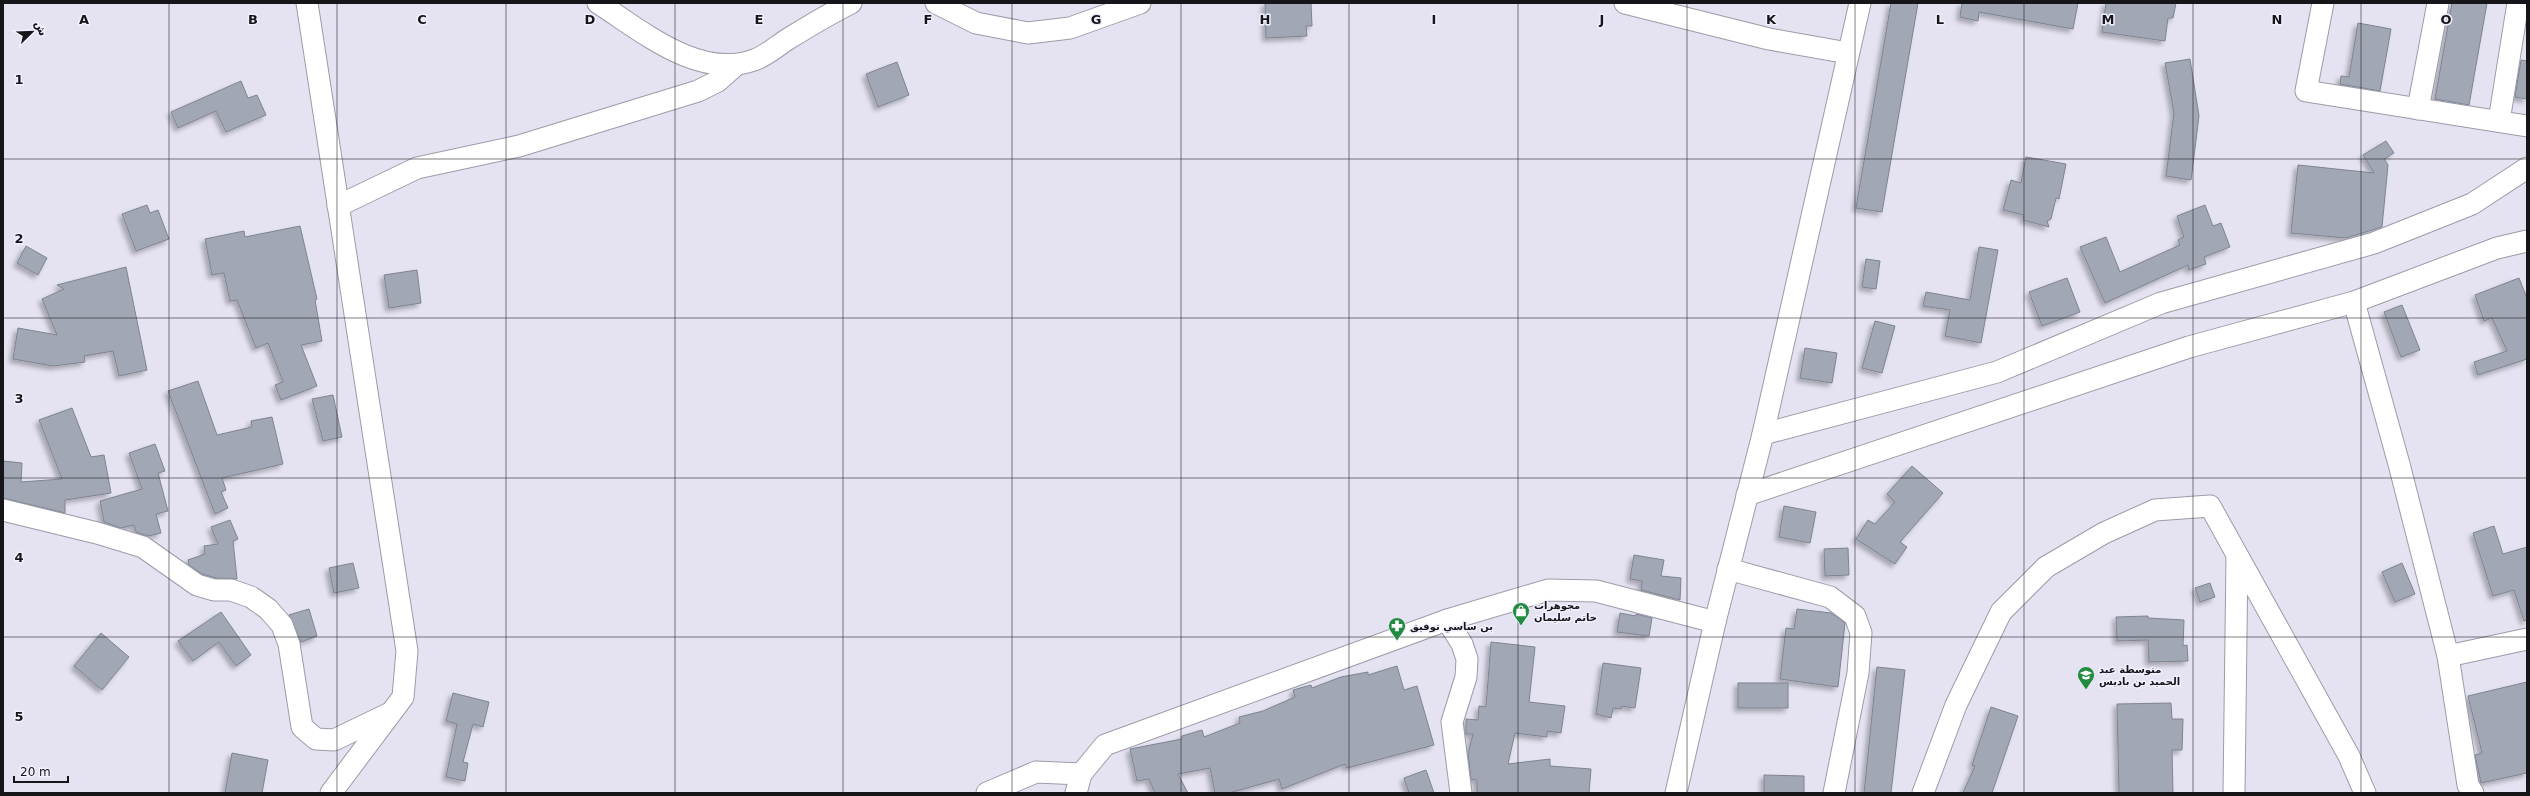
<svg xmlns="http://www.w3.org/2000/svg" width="2530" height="796" font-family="'DejaVu Sans','Noto Naskh Arabic',sans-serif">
  <defs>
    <filter id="shadow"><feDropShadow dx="-3.5" dy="3.5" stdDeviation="2" flood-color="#0004"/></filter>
  </defs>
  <rect width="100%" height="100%" fill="#e5e2f1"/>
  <!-- building -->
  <g fill="#a1a7b5" stroke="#7e8491" filter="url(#shadow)">
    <path d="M1265 3H1311L1312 26H1306L1307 36 1266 38Z"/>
    <path d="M1891 3H1918L1882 212 1856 208Z"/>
    <path d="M1962 3H2078L2073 29 1979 12 1978 21 1960 17Z"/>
    <path d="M2106 3H2176L2173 18H2168L2165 41 2102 32Z"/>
    <path d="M2452 3H2487L2469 105 2435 99Z"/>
    <path d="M2358 23 2391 29 2380 91 2340 84 2341 76 2349 77Z"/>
    <path d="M2190 59 2199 116 2191 180 2166 176 2174 113 2165 63Z"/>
    <path d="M2521 60 2527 61V99L2515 97Z"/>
    <path d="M897 62 909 95 878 107 866 74Z"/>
    <path d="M241 81 248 98 257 95 266 115 226 132 216 111 178 128 171 112Z"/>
    <path d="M2386 141 2394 153 2384 159 2388 165 2382 227 2346 238 2291 233 2298 165 2374 173 2363 155Z"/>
    <path d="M2026 157 2066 164 2059 199 2056 198 2051 219 2047 221 2049 227 2023 220 2024 215 2003 210 2011 180 2021 183Z"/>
    <path d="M147 205 150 213 158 210 169 239 136 251 122 214Z"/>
    <path d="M2205 205 2213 226 2221 223 2230 247 2204 257 2206 264 2189 270 2188 265 2105 303 2080 247 2106 237 2120 272 2180 245 2178 240 2184 237 2177 216Z"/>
    <path d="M300 226 317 299 315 300 322 341 301 345 317 386 281 400 275 385 283 382 268 343 256 348 237 300 230 301 224 273 212 275 205 239 244 231 245 237Z"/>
    <path d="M26 246 47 258 38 275 17 263Z"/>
    <path d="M1979 247 1998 250 1981 343 1945 336 1950 310 1923 306 1926 292 1970 300Z"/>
    <path d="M1866 259 1880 261 1876 289 1862 287Z"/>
    <path d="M126 267 147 370 119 376 113 351 84 356 85 362 53 366 13 359 18 328 57 335 42 299 64 289 57 285Z"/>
    <path d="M417 270 421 303 389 308 384 275Z"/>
    <path d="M2067 278 2080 312 2042 326 2029 292Z"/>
    <path d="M2519 278 2527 298V359L2478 375 2474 362 2507 351 2492 318 2484 321 2475 295Z"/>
    <path d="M2402 305 2420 350 2401 357 2384 312Z"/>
    <path d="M1875 321 1895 326 1882 373 1862 368Z"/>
    <path d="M1805 348 1837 353 1832 383 1800 378Z"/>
    <path d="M198 381 217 435 252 427 251 421 272 417 283 464 222 478 226 490 221 492 228 508 215 514 168 391Z"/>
    <path d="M333 395 342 437 323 441 312 399Z"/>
    <path d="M72 408 91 457 104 455 111 493 65 500V513L3 498V461L22 463 21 482 62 479 39 420Z"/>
    <path d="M155 444 165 471 158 473 168 511 156 514 161 533 148 536 136 532 134 525 121 528 104 522 100 501 142 489 129 453Z"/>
    <path d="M1912 466 1943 493 1900 542 1907 547 1895 564 1856 539 1868 520 1875 524 1895 502 1887 494Z"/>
    <path d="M1784 506 1816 512 1810 543 1779 537Z"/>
    <path d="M230 520 238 539 233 541 237 579 216 578 202 574 189 565 188 560 205 554 204 546 218 544 211 527Z"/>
    <path d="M2494 526 2503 554 2527 547V620L2524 621 2514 590 2493 596 2473 533Z"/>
    <path d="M1848 548 1849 575 1825 576 1824 549Z"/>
    <path d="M1634 555 1664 560 1661 576 1681 578 1680 600 1641 590 1642 581 1630 579Z"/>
    <path d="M353 563 359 588 334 593 329 568Z"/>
    <path d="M2402 563 2415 594 2395 602 2382 572Z"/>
    <path d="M2210 583 2215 597 2200 602 2195 588Z"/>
    <path d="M309 609 317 636 301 642 289 615Z"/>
    <path d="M1797 609 1831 613 1845 623 1838 687 1780 679 1786 628 1794 629Z"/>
    <path d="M221 612 251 655 236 666 219 642 193 661 178 641Z"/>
    <path d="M1620 613 1636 616V614L1652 618 1649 636 1617 632Z"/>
    <path d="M2148 616V618L2184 620 2183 646 2187 645 2188 661 2149 662 2148 640 2117 641 2116 617Z"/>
    <path d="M101 633 129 657 102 690 74 666Z"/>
    <path d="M1491 642 1535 647 1529 702 1565 706 1561 733 1547 731V737L1515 733 1508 764 1550 759V766L1591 769 1589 793H1477V780L1471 779 1468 754 1473 734H1466V719L1478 720 1479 706 1486 707Z"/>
    <path d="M1603 663 1641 668 1635 708 1621 706V709L1613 708 1611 718 1596 714Z"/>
    <path d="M1397 666 1404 690 1417 686 1434 745 1347 768 1345 764 1282 789 1279 779 1229 793H1215L1210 768 1178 774 1188 793H1155L1149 779 1137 781 1130 749 1182 739V736L1202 730 1204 737 1240 723 1239 717 1263 711 1295 697 1293 690 1311 685 1312 688 1341 677 1368 672V675Z"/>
    <path d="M1877 667 1905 670 1891 793H1864Z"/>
    <path d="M2527 682V773L2481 783 2475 755 2482 753 2468 696Z"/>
    <rect x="1738" y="683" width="50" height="25"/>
    <path d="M453 693 489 702 483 727 473 724 463 762 468 763 465 781 446 777 457 724 446 721Z"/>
    <path d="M2171 703 2172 719H2183L2182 750H2172L2173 793H2119L2117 704Z"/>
    <path d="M1991 707 2018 716 1992 793H1963L1975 766 1972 765Z"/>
    <path d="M232 753 268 760 262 793H225Z"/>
    <path d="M1426 770 1434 793H1409L1404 778Z"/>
    <path d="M1764 775 1804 776V793H1764Z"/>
  </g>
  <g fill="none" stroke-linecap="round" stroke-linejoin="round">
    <defs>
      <g id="minor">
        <path d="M307 3 407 651 403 697 331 793"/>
        <path d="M598 3C642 31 699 80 754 60 766 56 777 46 788 39 809 26 829 14 851 3"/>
        <path d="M936 3 976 23 1028 33 1070 28 1140 3"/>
        <path d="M1625 3 1769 39 1848 53"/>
        <path d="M2323 3 2306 91 2527 126"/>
        <path d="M2418 109 2438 3"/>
        <path d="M2499 121 2518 3"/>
        <path d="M338 206 417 168 519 146 698 91 718 81 736 65"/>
        <path d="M2354 302 2399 464 2448 656 2468 785 2473 793"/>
        <path d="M1763 434 1997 372 2161 303 2374 243 2472 204 2527 168"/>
        <path d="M1747 495 2189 347 2354 302 2497 248 2527 241"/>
        <path d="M3 510 97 533 143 547 197 585 214 590H231L251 597 268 609 282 625 289 644 302 727 316 739 334 740 388 714"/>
        <path d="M1728 569 1830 597 1855 616 1861 633 1858 673 1834 793"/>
        <path d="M1447 620 1462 644 1467 659 1466 677 1452 722 1461 793"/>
        <path d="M2448 656 2527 639"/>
        <path d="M987 793 1036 772 1081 774"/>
        <path d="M1076 793 1081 774 1105 745 1447 620 1548 590 1596 591 1715 622"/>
        <path d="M1676 793 1715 622 1763 434 1860 3"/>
        <path d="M1923 793 1956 705 2001 612 2046 567 2104 533 2155 510 2210 506 2349 756 2365 793"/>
        <path d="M2234 793 2237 556"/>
      </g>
    </defs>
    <!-- minor casing -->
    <use href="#minor" stroke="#9e9ba9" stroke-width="23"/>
    <!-- minor -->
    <use href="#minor" stroke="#fff" stroke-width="21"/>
  </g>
  <!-- grid -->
  <path fill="none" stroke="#16151a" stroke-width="1" stroke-opacity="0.55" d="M169 3V793M337 3V793M506 3V793M675 3V793M843 3V793M1012 3V793M1181 3V793M1349 3V793M1518 3V793M1687 3V793M1855 3V793M2024 3V793M2193 3V793M2361 3V793M3 159H2527M3 318H2527M3 478H2527M3 637H2527"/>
  <!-- icons -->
  <defs>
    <symbol id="shop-pin" viewBox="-11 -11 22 30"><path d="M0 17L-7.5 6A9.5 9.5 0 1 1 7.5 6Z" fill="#238b41" stroke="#f2effe"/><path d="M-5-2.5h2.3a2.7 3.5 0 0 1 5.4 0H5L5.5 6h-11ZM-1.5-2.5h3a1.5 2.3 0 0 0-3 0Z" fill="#fff"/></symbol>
    <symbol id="pharmacy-pin" viewBox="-11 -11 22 30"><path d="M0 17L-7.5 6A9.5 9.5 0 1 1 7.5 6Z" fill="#238b41" stroke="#f2effe"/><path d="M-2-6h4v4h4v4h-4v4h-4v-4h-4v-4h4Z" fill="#fff"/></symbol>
    <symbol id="school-pin" viewBox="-11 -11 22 30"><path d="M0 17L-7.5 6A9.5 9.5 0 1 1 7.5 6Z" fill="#238b41" stroke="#f2effe"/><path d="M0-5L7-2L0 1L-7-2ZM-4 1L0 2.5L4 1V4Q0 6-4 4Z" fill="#fff"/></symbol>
  </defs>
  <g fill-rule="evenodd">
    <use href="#shop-pin" x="1511" y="601" width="20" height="27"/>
    <use href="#pharmacy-pin" x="1387" y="616" width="20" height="27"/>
    <use href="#school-pin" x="2076" y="665" width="20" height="27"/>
  </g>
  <g text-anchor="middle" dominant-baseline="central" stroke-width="3" stroke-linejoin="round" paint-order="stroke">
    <!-- poi labels -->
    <g font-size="10" font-weight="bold" fill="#16151a" stroke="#f2effe" text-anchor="start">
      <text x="1534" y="605">مجوهرات<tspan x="1534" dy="12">خاتم سليمان</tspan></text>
      <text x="1410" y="626">بن ساسي توفيق</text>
      <text x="2099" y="669">متوسطة عبد<tspan x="2099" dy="12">الحميد بن باديس</tspan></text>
    </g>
  </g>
  <g font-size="13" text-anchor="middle" font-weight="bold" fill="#16151a" stroke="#f2effe" stroke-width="3" stroke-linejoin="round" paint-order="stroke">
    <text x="84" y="24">A</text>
    <text x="253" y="24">B</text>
    <text x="422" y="24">C</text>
    <text x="590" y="24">D</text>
    <text x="759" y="24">E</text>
    <text x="928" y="24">F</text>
    <text x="1096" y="24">G</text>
    <text x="1265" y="24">H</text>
    <text x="1434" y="24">I</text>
    <text x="1602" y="24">J</text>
    <text x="1771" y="24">K</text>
    <text x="1940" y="24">L</text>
    <text x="2108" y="24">M</text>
    <text x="2277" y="24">N</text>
    <text x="2446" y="24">O</text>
    <text x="19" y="84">1</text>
    <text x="19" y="243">2</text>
    <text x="19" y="403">3</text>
    <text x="19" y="562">4</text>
    <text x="19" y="721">5</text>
  </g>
  <!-- border -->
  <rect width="2530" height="796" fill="none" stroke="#16151a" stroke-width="8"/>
  <!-- north arrow -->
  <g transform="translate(32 32) rotate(67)" stroke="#f2effe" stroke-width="3" paint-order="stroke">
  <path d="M0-3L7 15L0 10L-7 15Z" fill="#16151a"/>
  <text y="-6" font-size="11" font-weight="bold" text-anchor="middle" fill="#16151a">ش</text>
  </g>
  <!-- scale -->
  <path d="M14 776v6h54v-6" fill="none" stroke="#16151a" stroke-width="2"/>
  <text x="20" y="776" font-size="12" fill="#16151a" stroke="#f2effe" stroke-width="3" paint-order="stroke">20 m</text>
</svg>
